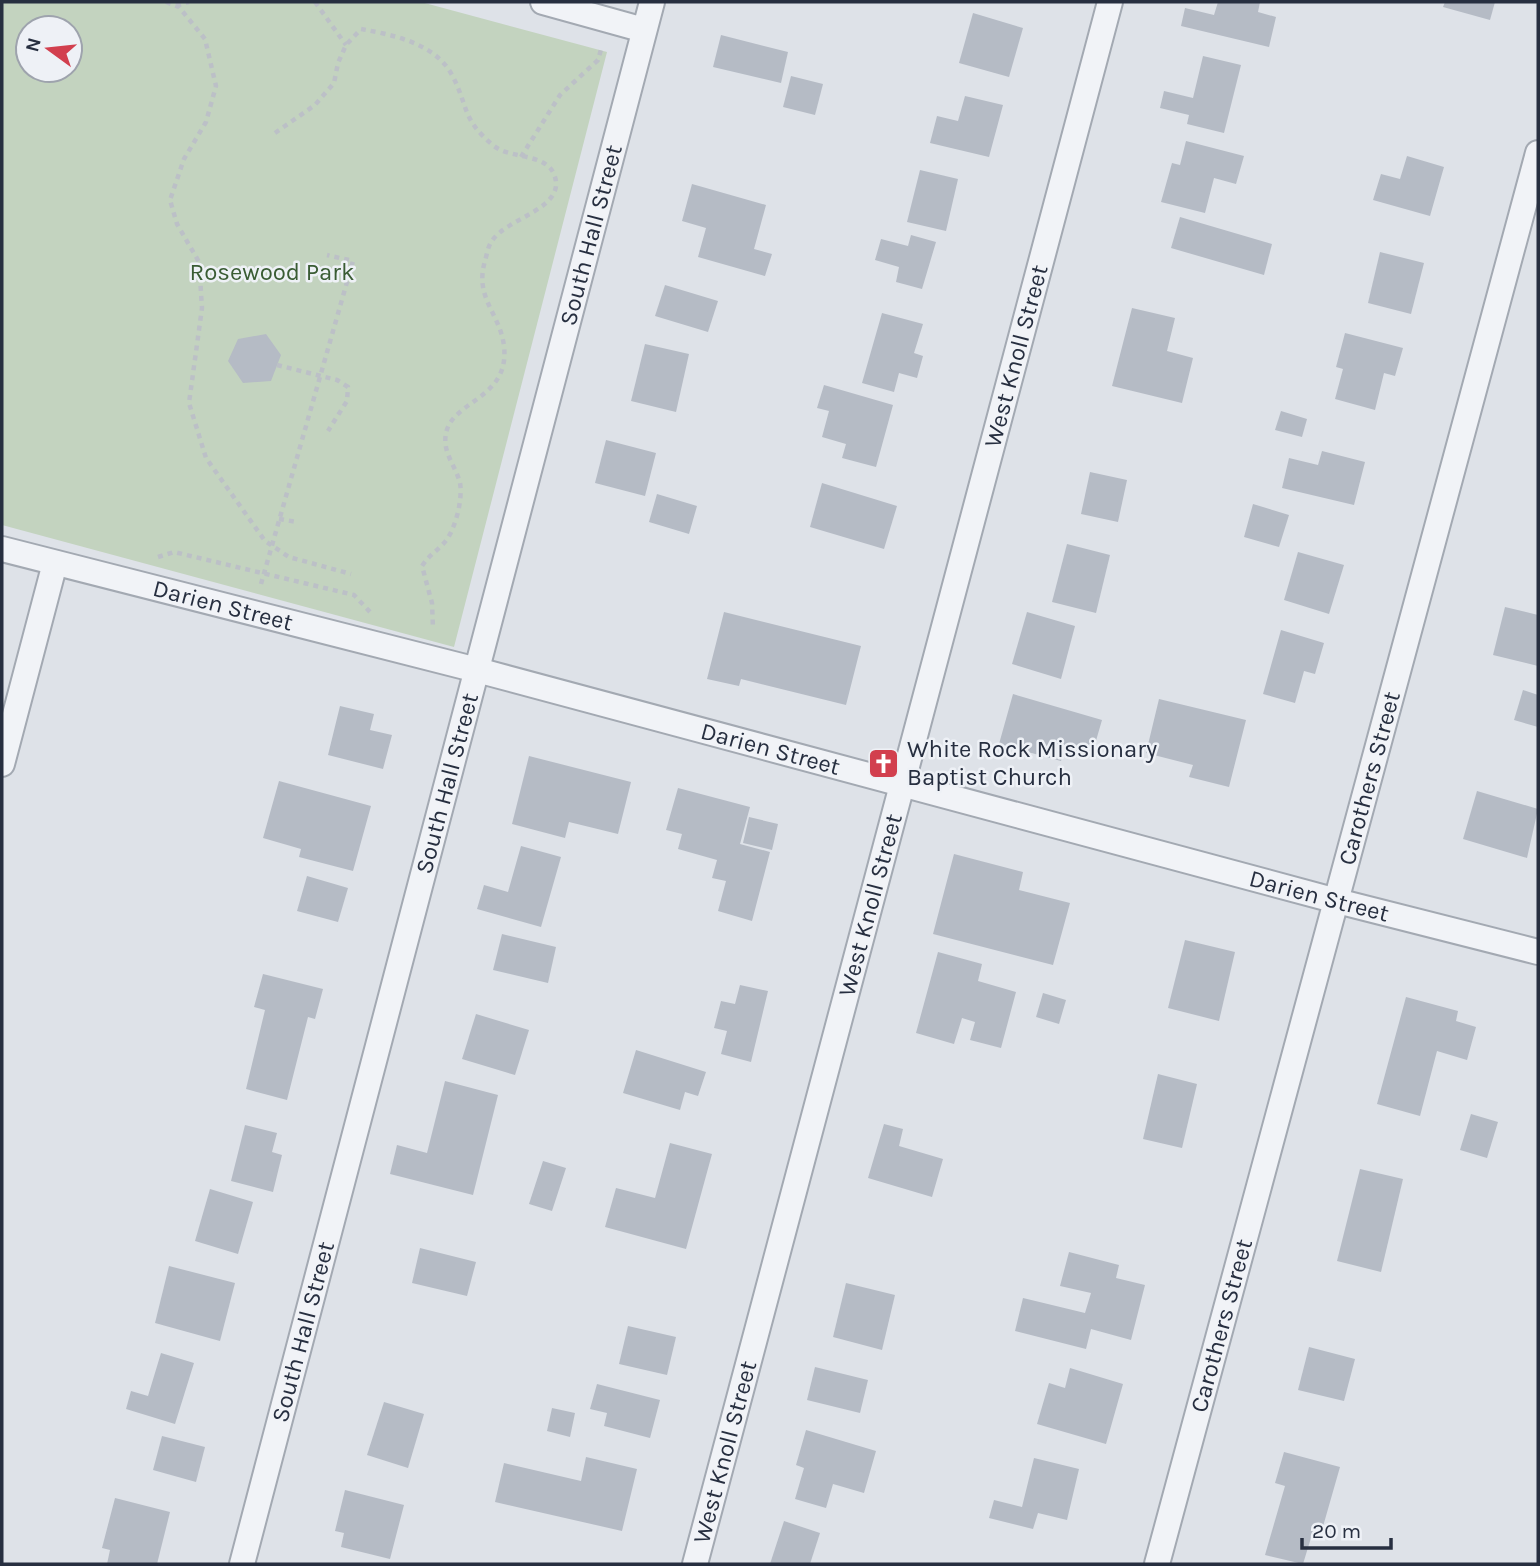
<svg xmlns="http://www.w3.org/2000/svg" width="1540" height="1566" font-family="Karla,sans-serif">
  <rect width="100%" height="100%" fill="#dee2e8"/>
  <!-- green -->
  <path fill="#c3d3bf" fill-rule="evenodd" d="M2 2H421L607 52 454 647 2 525ZM28 28H70V70H28Z"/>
  <!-- building -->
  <g fill="#b5bbc5">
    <path d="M1218 2H1260L1258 12 1276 17 1269 47 1181 26 1185 8 1214 15Z"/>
    <path d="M1445 2H1495L1490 20 1443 7Z"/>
    <path d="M973 13 1023 28 1009 77 959 63Z"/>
    <path d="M721 35 788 52 781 83 713 67Z"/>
    <path d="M1203 56 1241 65 1224 133 1187 124 1189 115 1160 108 1164 91 1193 98Z"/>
    <path d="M791 76 823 84 815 115 783 107Z"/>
    <path d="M965 96 1003 105 989 157 930 143 937 116 958 121Z"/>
    <path d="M1186 141 1244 156 1236 184 1214 178 1205 213 1161 202 1172 163 1180 165Z"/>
    <path d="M1407 156 1444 167 1430 216 1373 200 1381 174 1400 179Z"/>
    <path d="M920 170 958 179 946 231 907 222Z"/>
    <path d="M692 184 766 205 754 249 772 254 765 276 698 257 706 228 682 221Z"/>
    <path d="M1180 217 1272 244 1264 275 1171 248Z"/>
    <path d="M911 235 936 242 922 289 896 282 899 267 875 260 881 239 908 246Z"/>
    <path d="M1380 252 1424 263 1411 314 1368 303Z"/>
    <path d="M665 285 718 301 708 332 655 316Z"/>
    <path d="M1132 308 1175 318 1167 351 1193 358 1182 403 1112 386Z"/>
    <path d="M882 313 923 324 914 353 923 356 917 378 899 373 894 392 862 383Z"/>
    <path d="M1345 333 1403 348 1395 376 1384 373 1375 410 1335 399 1343 369 1336 367Z"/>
    <path d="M266 334 281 355 271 381 243 383 228 361 238 339Z"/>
    <path d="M645 344 689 354 676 412 631 401Z"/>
    <path d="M824 385 893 405 876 467 842 458 846 444 822 437 829 411 817 408Z"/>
    <path d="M1281 411 1307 419 1302 437 1275 430Z"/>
    <path d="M606 440 656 453 645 496 595 483Z"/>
    <path d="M1322 451 1365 462 1354 505 1282 488 1289 458 1318 465Z"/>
    <path d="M1090 472 1127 480 1118 522 1081 514Z"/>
    <path d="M822 483 897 506 884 549 810 527Z"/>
    <path d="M657 494 697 506 689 534 649 522Z"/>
    <path d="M1253 504 1289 515 1279 547 1244 537Z"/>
    <path d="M1067 544 1110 555 1096 613 1052 602Z"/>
    <path d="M1298 552 1344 565 1329 614 1284 600Z"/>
    <path d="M1505 607 1538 615V666L1493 655Z"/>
    <path d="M724 612 861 646 846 705 741 679 739 686 707 679Z"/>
    <path d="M1027 612 1075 626 1061 679 1012 664Z"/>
    <path d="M1281 630 1324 643 1315 674 1304 671 1295 703 1263 694Z"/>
    <path d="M1523 690 1538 695V727L1514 720Z"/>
    <path d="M1013 694 1102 720 1091 758 1064 751 1061 761 999 744Z"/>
    <path d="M1159 699 1246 720 1229 787 1189 777 1193 765 1146 753Z"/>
    <path d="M340 706 374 714 370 730 392 735 383 769 328 755Z"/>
    <path d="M529 756 631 782 618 834 569 822 565 838 512 824Z"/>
    <path d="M279 781 371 806 353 871 299 857 301 849 263 838Z"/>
    <path d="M678 788 750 807 740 844 770 852 752 921 718 911 726 881 712 878 717 860 678 849 682 834 666 830Z"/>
    <path d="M1477 791 1538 809 1527 858 1463 839Z"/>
    <path d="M749 817 778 824 772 850 743 843Z"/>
    <path d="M521 846 561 857 541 927 477 909 484 885 508 892Z"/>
    <path d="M954 854 1023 872 1019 890 1070 903 1053 965 933 934Z"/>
    <path d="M307 876 348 888 338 922 297 911Z"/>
    <path d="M502 934 556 947 548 983 493 970Z"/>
    <path d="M1185 940 1235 952 1219 1021 1168 1008Z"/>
    <path d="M938 952 982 964 978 981 1016 992 1001 1048 970 1040 975 1022 962 1018 954 1044 916 1033Z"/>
    <path d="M263 974 323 989 315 1019 308 1017 287 1100 246 1089 265 1010 254 1007Z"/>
    <path d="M740 985 768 991 751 1062 721 1054 727 1031 714 1028 721 1001 735 1004Z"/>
    <path d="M1043 993 1066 1000 1059 1024 1036 1017Z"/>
    <path d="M1406 997 1458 1011 1456 1021 1476 1027 1467 1060 1437 1051 1420 1116 1377 1104Z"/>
    <path d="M476 1014 529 1030 515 1075 462 1059Z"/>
    <path d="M636 1050 706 1072 698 1096 685 1092 680 1110 623 1093Z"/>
    <path d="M1158 1074 1197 1084 1182 1148 1143 1139Z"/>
    <path d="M445 1081 498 1095 473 1195 390 1174 397 1145 427 1153Z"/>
    <path d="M1471 1114 1498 1122 1487 1158 1460 1150Z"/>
    <path d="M884 1124 903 1129 899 1146 943 1159 932 1197 868 1178Z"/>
    <path d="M245 1125 277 1133 272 1152 282 1155 273 1192 231 1181Z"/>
    <path d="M670 1143 712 1154 686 1249 605 1227 616 1188 655 1198Z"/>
    <path d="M543 1161 566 1168 552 1211 529 1204Z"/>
    <path d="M1360 1169 1403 1179 1381 1272 1337 1261Z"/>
    <path d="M210 1189 253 1202 238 1254 195 1241Z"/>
    <path d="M420 1248 476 1262 467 1296 412 1283Z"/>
    <path d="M1069 1252 1119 1265 1116 1278 1145 1285 1131 1340 1091 1329 1086 1349 1015 1331 1023 1298 1085 1313 1091 1293 1060 1286Z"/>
    <path d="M169 1266 235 1283 220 1341 155 1323Z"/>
    <path d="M846 1283 895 1295 882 1350 833 1337Z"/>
    <path d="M628 1326 676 1337 667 1375 619 1364Z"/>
    <path d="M1309 1347 1355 1359 1344 1401 1298 1390Z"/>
    <path d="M161 1353 194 1363 175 1424 126 1409 131 1391 148 1396Z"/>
    <path d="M815 1367 868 1380 860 1413 807 1400Z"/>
    <path d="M1070 1368 1123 1384 1106 1444 1037 1424 1049 1383 1065 1388Z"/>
    <path d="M597 1384 660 1400 650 1438 604 1426 607 1413 590 1409Z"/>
    <path d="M384 1402 424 1414 408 1468 367 1455Z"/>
    <path d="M552 1408 575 1413 570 1437 547 1431Z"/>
    <path d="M806 1430 876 1451 864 1493 833 1484 826 1508 795 1499 804 1468 796 1465Z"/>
    <path d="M162 1436 205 1447 196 1482 153 1470Z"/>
    <path d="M1284 1452 1340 1467 1322 1530 1314 1528 1303 1564 1265 1555 1285 1486 1275 1483Z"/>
    <path d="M586 1457 637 1469 622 1531 495 1502 504 1463 581 1481Z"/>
    <path d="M1034 1458 1079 1469 1067 1520 1038 1513 1033 1529 989 1518 994 1500 1022 1507Z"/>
    <path d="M345 1490 404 1505 390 1559 341 1547 344 1533 335 1531Z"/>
    <path d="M115 1498 170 1512 157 1564H107L110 1550 102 1548Z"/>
    <path d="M784 1521 820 1533 810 1564H770Z"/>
  </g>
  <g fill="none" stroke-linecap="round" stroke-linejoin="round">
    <defs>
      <g id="street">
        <path d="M543 2 644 30"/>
        <path id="s1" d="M2 549 477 670 1337 901 1538 952"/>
        <path d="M2 764 55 563"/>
        <path id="s2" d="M242 1564 652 2"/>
        <path id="s3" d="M695 1564 1110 2"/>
        <path id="s4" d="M1157 1564 1538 153"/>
      </g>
    </defs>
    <!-- street casing -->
    <use href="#street" stroke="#a3a9b2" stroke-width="28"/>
    <!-- path -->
    <g stroke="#bcc0c7" stroke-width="4.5" stroke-dasharray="5 5" stroke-linecap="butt">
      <path d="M166 2 179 7 205 39 216 86 206 122 184 159 170 200 177 224 199 262 202 308 189 403 206 458 265 541 289 557 351 574"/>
      <path d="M315 2 346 45"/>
      <path d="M176 5 189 2"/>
      <path d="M275 133 315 105 334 83 338 63 346 45 361 29C393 35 435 43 452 75 469 107 461 119 494 146 510 159 545 153 554 174 568 209 507 217 492 241 488 246 487 254 485 261 474 298 500 313 504 346 510 399 453 400 446 433 442 453 456 466 460 483 463 500 455 531 444 543 436 552 429 555 422 566L432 603 433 629"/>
      <path d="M521 157 560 95 598 60 602 46"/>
      <path d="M277 365 337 380 348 387 347 401 328 431"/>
      <path d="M279 519 297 522"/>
      <path d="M158 557 174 552 354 595 371 613"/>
      <path d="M261 584 353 261 327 255"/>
    </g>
    <!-- street -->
    <use href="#street" stroke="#f1f3f7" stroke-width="24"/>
  </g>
  <!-- icons -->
  <defs>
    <symbol id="church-square" viewBox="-11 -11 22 22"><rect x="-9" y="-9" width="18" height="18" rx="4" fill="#d23f4e" stroke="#eef1f6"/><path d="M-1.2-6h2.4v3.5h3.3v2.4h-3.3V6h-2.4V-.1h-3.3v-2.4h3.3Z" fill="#fff"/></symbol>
  </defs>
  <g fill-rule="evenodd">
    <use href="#church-square" x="866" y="746" width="35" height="35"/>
  </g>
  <g text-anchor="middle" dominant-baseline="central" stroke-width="5" stroke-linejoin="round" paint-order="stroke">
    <!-- street labels -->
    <g font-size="24" fill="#272f40" stroke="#eef1f6">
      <text stroke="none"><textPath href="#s2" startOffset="1374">South Hall Street</textPath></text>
      <text stroke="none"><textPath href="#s3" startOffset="1250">West Knoll Street</textPath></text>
      <text stroke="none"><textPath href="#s1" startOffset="228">Darien Street</textPath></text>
      <text stroke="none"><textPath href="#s1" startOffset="794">Darien Street</textPath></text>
      <text stroke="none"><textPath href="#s4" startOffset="814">Carothers Street</textPath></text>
      <text stroke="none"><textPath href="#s2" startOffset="807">South Hall Street</textPath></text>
      <text stroke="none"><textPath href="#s1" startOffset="1362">Darien Street</textPath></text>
      <text stroke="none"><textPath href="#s3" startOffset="682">West Knoll Street</textPath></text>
      <text stroke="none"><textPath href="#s4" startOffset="247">Carothers Street</textPath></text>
      <text stroke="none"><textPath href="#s2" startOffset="240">South Hall Street</textPath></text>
      <text stroke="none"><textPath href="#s3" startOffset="116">West Knoll Street</textPath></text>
    </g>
    <!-- park labels -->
    <g font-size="24" fill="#3a5c34" stroke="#eef1f6">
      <text x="272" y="272">Rosewood Park</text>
    </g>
    <!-- poi labels -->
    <g font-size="24" fill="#272f40" stroke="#eef1f6" text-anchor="start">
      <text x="907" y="749">White Rock Missionary<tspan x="907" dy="28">Baptist Church</tspan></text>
    </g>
  </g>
  <!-- border -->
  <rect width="1540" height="1566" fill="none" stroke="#272f40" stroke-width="7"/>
  <!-- north arrow -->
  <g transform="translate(49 49) rotate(285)"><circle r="33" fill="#eef1f6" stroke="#9ea3ad" stroke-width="2"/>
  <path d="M0-5L12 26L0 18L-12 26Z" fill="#d23f4e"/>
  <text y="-10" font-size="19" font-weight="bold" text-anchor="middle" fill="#272f40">N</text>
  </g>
  <!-- scale -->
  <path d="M1302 1538v10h89v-10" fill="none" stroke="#272f40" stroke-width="3.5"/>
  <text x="1312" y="1538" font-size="21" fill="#272f40" stroke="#eef1f6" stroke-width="5" paint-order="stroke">20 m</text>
</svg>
